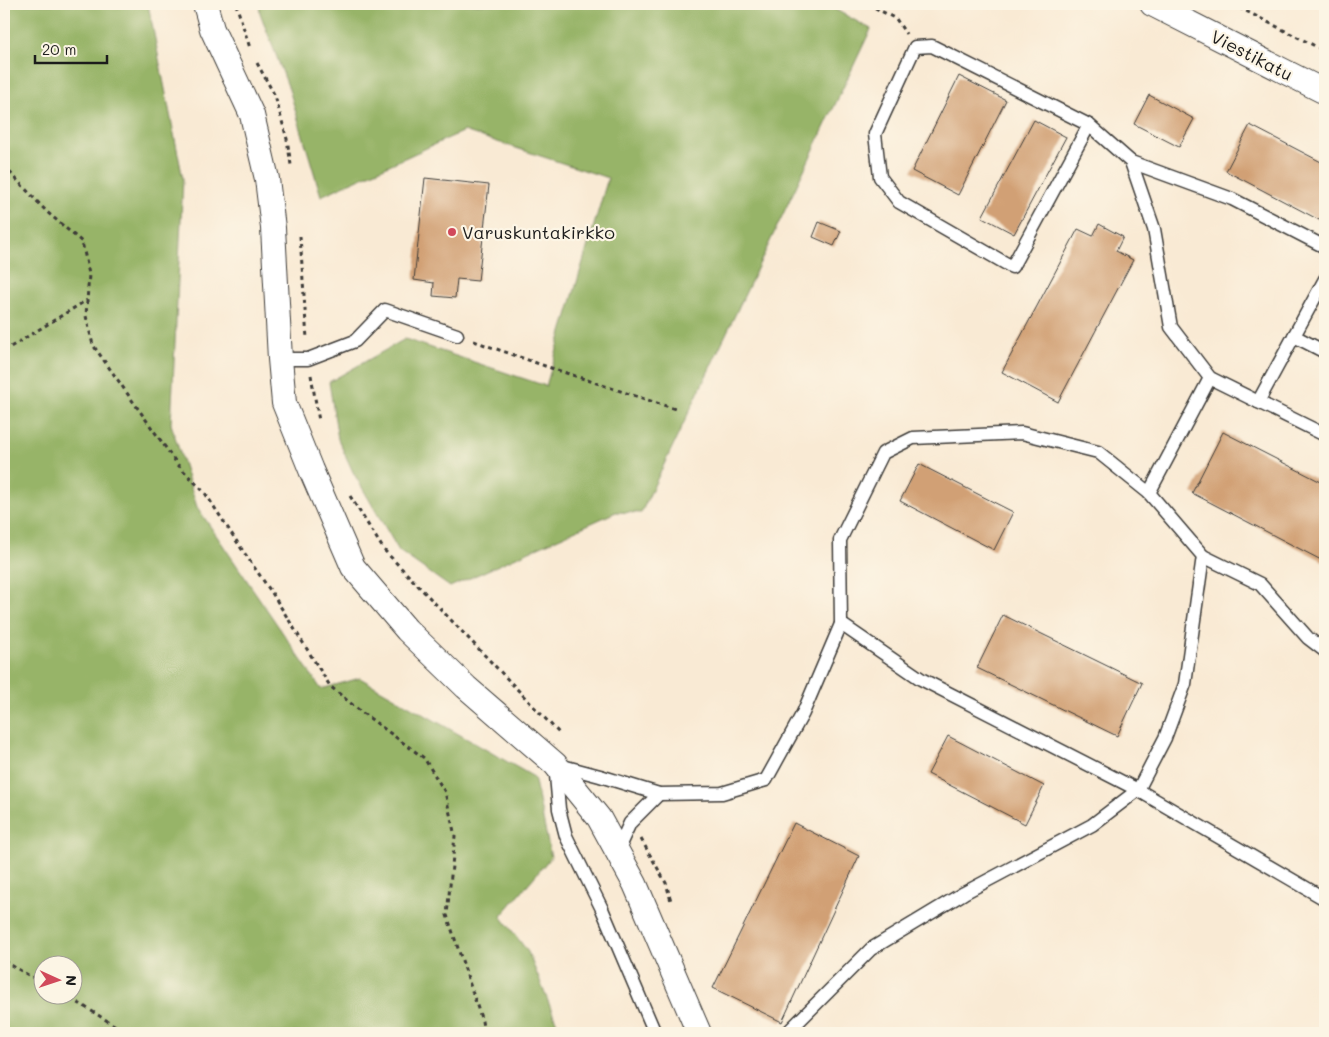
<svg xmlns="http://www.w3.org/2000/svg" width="1329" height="1037" font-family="Mali,sans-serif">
  <rect width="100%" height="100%" fill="#fcf5e5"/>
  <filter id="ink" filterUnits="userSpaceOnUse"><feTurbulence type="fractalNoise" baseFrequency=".02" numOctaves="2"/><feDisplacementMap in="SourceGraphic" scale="10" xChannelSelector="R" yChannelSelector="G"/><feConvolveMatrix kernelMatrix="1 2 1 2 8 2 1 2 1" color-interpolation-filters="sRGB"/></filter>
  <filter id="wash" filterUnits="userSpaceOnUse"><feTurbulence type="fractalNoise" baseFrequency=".0096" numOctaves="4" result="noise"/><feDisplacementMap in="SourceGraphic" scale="20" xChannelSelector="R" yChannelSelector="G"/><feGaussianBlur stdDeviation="1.12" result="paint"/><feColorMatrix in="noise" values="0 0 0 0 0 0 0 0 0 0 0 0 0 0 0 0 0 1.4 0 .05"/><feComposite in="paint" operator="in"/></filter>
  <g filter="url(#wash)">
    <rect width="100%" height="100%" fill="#f9ead4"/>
    <!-- forest -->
    <g fill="#97b467" stroke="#5a6842" fill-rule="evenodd">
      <path d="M4 4H148L183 179 171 424 197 507 321 689 360 678 534 777 551 857 501 916 528 952 561 1033H4ZM42 964H72V994H42Z"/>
      <path d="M259 4H825L871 29 641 513 616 512 450 587 399 551 353 472 338 439 329 382 405 339 546 386 608 178 464 131 321 196 289 89 260 13Z"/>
    </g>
    <g id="blocks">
      <!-- building -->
      <g fill="#d1a074">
        <path d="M959 76 1006 100 958 195 912 171Z"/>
        <path d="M1149 95 1194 119 1179 147 1134 124Z"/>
        <path d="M1034 120 1066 137 1014 234 982 217Z"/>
        <path d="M1250 125 1325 164V223L1226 171Z"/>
        <path d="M425 178 489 185 478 281 457 279 455 298 433 296 434 283 414 280Z"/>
        <path d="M819 222 841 231 834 246 813 237Z"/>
        <path d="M1099 224 1123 237 1116 251 1133 260 1058 402 1002 372 1078 229 1093 236Z"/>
        <path d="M1223 432 1325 484V562L1192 493Z"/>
        <path d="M919 464 1013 512 994 550 900 501Z"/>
        <path d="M1003 615 1142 683 1117 736 977 668Z"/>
        <path d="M948 736 1044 786 1025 824 928 774Z"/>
        <path d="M794 823 859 856 782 1022 713 988Z"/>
      </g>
    </g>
  </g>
  <g filter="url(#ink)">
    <use href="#blocks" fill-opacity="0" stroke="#3d3b38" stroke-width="1"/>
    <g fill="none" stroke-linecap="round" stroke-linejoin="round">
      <defs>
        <g id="lane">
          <path d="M1089 125 1012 267 899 202 880 177 875 134 915 47 932 46 1089 125 1131 162 1154 229 1171 327 1210 378 1325 435"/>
          <path d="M1131 162 1232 199 1325 247"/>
          <path d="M1294 336 1325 352"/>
          <path d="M280 359H308L355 341 385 310 457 335"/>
          <path d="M1258 402 1325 279"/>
          <path d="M1149 493 1210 378"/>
          <path d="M1203 556 1260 584 1308 638 1325 651"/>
          <path d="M841 624 921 679 1138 790 1325 899"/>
          <path d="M617 851 630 823 659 794"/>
          <path d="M655 1033 602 909 566 836 559 809 555 764 600 776 659 794 722 793 766 780 803 713 841 624 840 540 883 453 913 438 1022 433 1098 452 1149 493 1203 556 1185 684 1165 738 1138 790 1092 825 964 893 871 949 787 1033"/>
        </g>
        <g id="street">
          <path d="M205 4 212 29 252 115 267 179 273 228 280 359 284 403 311 470 353 567 407 630 466 687 555 764 599 818 635 884 699 1033"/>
          <path d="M1152 4 1325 92"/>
        </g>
      </defs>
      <!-- lane casing -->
      <use href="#lane" stroke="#3d3b38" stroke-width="15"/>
      <!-- street casing -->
      <use href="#street" stroke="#3d3b38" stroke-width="26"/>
      <!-- path -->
      <g stroke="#3d3b38" stroke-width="3" stroke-dasharray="4 4" stroke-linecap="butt">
        <path d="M236 4 250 48"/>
        <path d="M868 4 896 19 906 34"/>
        <path d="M1232 4 1325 51"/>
        <path d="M257 63 275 96 287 139 291 165"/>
        <path d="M4 166 47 212 82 242 89 274 86 316 93 345 178 465 205 493 243 551 272 593 330 686 360 711 424 758 445 792 455 836 447 915 482 1021 484 1033"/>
        <path d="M300 236 307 339"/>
        <path d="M474 341 545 366 675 409"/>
        <path d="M4 351 87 300"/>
        <path d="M311 375 319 421"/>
        <path d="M350 496 384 550 560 734"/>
        <path d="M641 839 666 883 671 901"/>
        <path d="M4 961 42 983"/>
        <path d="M64 994 127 1033"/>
      </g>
      <!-- lane -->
      <use href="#lane" stroke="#fff" stroke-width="12"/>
      <!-- street -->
      <use href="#street" stroke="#fff" stroke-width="24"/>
    </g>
  </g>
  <!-- markers -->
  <circle fill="#d1495b" stroke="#fcf5e5" stroke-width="2" cx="452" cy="232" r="5"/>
  <g text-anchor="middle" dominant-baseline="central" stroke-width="4.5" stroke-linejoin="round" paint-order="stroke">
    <!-- street labels -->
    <g font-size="18" fill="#1c1c1c" stroke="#fcf5e5">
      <text transform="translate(1252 55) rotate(27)">Viestikatu</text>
    </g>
    <!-- poi labels -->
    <g font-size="18" fill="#1c1c1c" stroke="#fcf5e5" text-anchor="start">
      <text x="462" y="232">Varuskuntakirkko</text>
    </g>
  </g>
  <!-- margin -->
  <rect width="1329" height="1037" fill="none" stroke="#fcf5e5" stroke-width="20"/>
  <!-- north arrow -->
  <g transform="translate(58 980) rotate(93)"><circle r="24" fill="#fcf5e5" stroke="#a29e95"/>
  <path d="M0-4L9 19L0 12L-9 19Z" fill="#d1495b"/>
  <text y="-8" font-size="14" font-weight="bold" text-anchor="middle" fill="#1c1c1c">N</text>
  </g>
  <!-- scale -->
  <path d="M35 55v8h72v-8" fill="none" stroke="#1c1c1c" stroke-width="2.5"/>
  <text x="42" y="55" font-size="15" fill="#1c1c1c" stroke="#fcf5e5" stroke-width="4" paint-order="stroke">20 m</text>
</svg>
